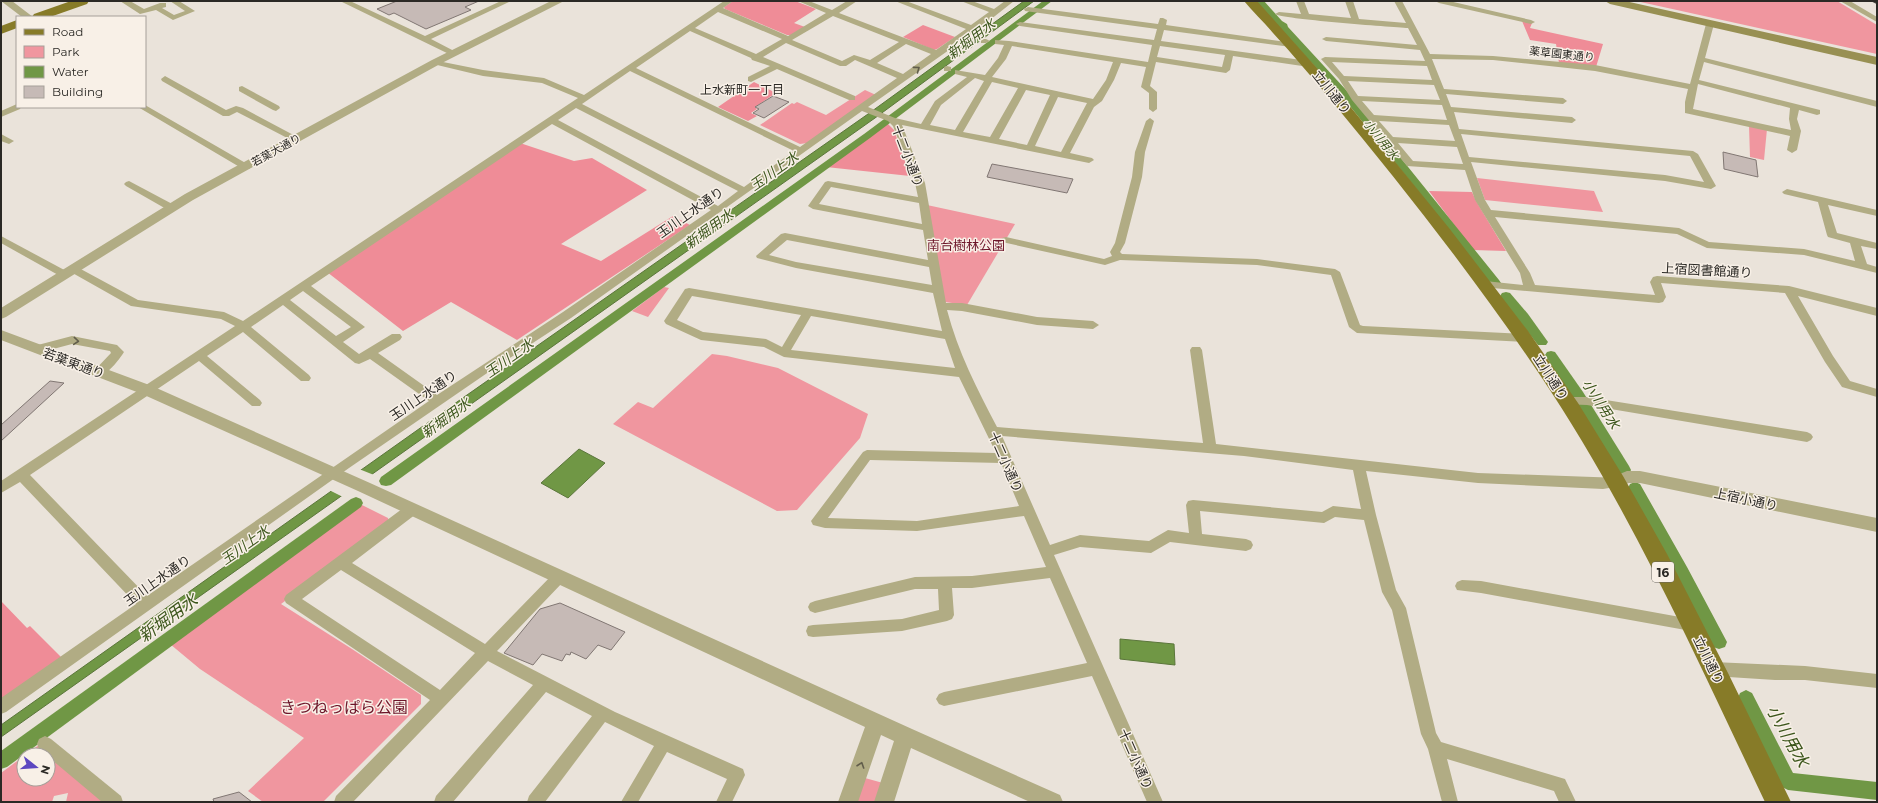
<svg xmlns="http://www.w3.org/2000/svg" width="1878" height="803" font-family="Montserrat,'Noto Sans JP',sans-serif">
  <rect width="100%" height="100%" fill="#eae3da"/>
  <!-- green -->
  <g fill="#f0969f">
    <path d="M1636 1H1837L1877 25V54Z"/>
    <path d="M865 90 876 95 807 143 800 144 760 125 792 103 794 104 797 102 826 115Z"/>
    <path d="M1749 126 1767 129 1764 160 1750 157Z"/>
    <path d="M1477 178 1594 191 1603 212 1485 200Z"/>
    <path d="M927 205 1015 224 967 305 945 302Z"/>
    <path d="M664 287 669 288 648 317 632 311Z"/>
    <path d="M712 354 727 356 778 368 868 414 860 438 797 510 777 511 613 424 638 402 653 408Z"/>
    <path d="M360 504 388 518 389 523 281 604 352 649 421 695V704L323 802H263L248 791 304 738 200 669 170 644Z"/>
    <path d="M39 745 112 802H66L68 793 54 796 52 802H1V773L24 756V779H48V755H25Z"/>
    <path d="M865 778 883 783 877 802H857Z"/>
  </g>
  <!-- forest -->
  <g fill="#ef8c97">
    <path d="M733 1H795L816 9 794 23 805 27 792 35H787L725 9 724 7Z"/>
    <path d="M1522 21 1532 23 1530 28 1603 44 1596 67 1559 63 1556 44 1530 40Z"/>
    <path d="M923 25 955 37 937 49 934 50 903 37Z"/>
    <path d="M754 82 776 93 755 107 757 109 751 113 757 116 748 121 718 107Z"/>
    <path d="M887 123 894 130 910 176 826 167Z"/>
    <path d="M520 143 574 161 592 158 647 190 561 244 601 261 673 216 690 225 517 340 451 302 403 331 327 272Z"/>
    <path d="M1429 191 1472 192 1476 201 1506 251 1473 250Z"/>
    <path d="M1 601 27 628 30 626 63 659 1 703Z"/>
  </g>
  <!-- water -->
  <g fill="#709745" stroke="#5b763b">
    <path d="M1024 1H1034L875 118 1 737V725L457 402 868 114Z"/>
    <path d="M579 449 605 463 568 498 541 483Z"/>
    <path d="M1120 639 1174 644 1175 665 1120 659Z"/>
  </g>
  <!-- pier -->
  <path fill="#eae3da" d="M359 469 374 475 343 497 329 490Z"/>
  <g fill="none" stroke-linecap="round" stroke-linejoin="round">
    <!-- canal -->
    <g fill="#709745" fill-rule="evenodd">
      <path d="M1043 1H1052L870 138 391 485 386 486 381 485 379 481 381 477 864 134Z"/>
      <path d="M1255 1H1264L1282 21 1287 24 1288 27 1347 91 1499 280 1501 283 1499 286H1491L1418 191 1341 95Z"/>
      <path d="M1506 292 1510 293 1528 314 1548 342 1546 345H1538L1502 299 1500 296 1502 293Z"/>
      <path d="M1551 351 1555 352 1583 392 1629 466 1631 470 1629 474 1624 475 1619 474 1545 355 1547 352Z"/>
      <path d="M1635 482 1640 484 1687 567 1727 642 1725 647 1719 649 1713 647 1677 575 1628 488 1630 484Z"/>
      <path d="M356 497 361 499 363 503 361 507 7 767 1 769V751L351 499Z"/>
      <path d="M1746 690 1752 693 1793 773 1877 782V800L1788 790 1782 787 1738 698 1740 693Z"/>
    </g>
  </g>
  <!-- building -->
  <g fill="#c6bab6" stroke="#817773">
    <path d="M397 1H479L465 7 471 10 426 29 394 13 389 15 377 9Z"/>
    <path d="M773 96 789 102 764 118 753 113 759 109 755 107Z"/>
    <path d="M1723 152 1756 160 1758 177 1724 169Z"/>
    <path d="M992 164 1073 179 1067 193 987 177Z"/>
    <path d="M50 381 64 383 1 441V425Z"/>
    <path d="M560 603 625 632 611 650 598 645 586 659 571 652 570 655 566 654 562 661 542 654 533 665 504 653 540 609Z"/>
    <path d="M239 792 252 802H214L213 799Z"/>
  </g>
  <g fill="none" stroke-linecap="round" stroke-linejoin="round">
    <!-- minor -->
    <g fill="#b1ac84" fill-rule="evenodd">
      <path d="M120 1H130L144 9 160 3H166V7L162 8 174 15 185 11 170 1H179L195 11 173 20 156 10 140 14Z"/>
      <path d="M340 1H350L425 36 501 1H511L431 39 456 52 457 54 453 56Z"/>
      <path d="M724 1H733L723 8 788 36 826 13 798 1H809L832 10 847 1H857L839 13 936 50 966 29 895 1H906L971 25 989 12 961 1H972L994 9 1005 1H1014L976 31 868 107 895 118 921 124 935 101 967 77 955 74V70L985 75 998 58 1004 45 995 44V40L1009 41 1148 62 1152 45 1020 26 1016 24 1020 22 1154 40 1157 29 1025 11 1024 9 1028 7 1158 24 1160 18H1163L1167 20 1166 25 1294 43 1295 45 1291 47 1164 30 1161 41 1309 61 1313 64 1309 67 1233 56 1230 70 1226 73 1156 62 1150 86 1157 92V109L1153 112 1149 109V93L1141 87 1146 67 1121 63 1114 80 1102 101 1094 107 1070 153 1092 158 1094 160 1089 163 902 125 925 183 946 303H962L1037 317 1093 321 1099 325 1093 329 1037 325 962 311 947 310C958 352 977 389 997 427L1203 443 1190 350 1192 347H1200L1202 350 1216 444 1478 473 1621 478 1622 482 1621 486 1603 489 1478 483 1366 471 1376 515 1396 590 1406 608 1436 733 1441 742 1565 779 1576 802H1559L1554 791 1447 759 1458 802H1442L1428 749 1421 734 1392 610 1382 592 1364 520 1335 517 1324 523 1200 511 1202 534 1246 539 1251 541 1253 545 1251 549 1246 551 1170 542 1151 553 1080 547 1054 555 1163 802H1147L1092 676 944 706 939 704 936 699 939 694 944 692 1087 663 1050 578 972 588H952L954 615 952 619 947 621 902 631 813 637 808 636 806 631 808 626 813 625 902 619 939 610 938 589H915L815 613 810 611 808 607 810 603 815 601 915 577 972 576 1046 567 1024 516 917 531 825 528 813 525 811 521 863 452 867 450 996 453 959 377 784 357 764 347 701 340 666 324 664 321 685 289 689 288 942 331 933 293 796 268 757 258 756 256 781 234 785 233 928 260 923 230 813 209 808 206 825 182 828 181 918 197 915 183 893 126 888 121 862 111 571 318 493 369 349 468 6 712 1 714V698L136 604 20 482 1 493V481L235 326 221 319 131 306 69 271 68 269 69 267H77L138 300 224 312 243 321 578 98 542 83 483 76 433 64V60L483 70 544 78 584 95ZM718 12 782 39 756 54 695 28ZM833 16 899 42 870 60 854 55 842 61 792 40ZM690 31 751 58 752 60 770 66 748 77V81L751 82 777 69 849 100H855V96L763 57 786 43 840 66H846L855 60 897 78 800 147 636 68ZM906 44 931 54 903 74 877 63ZM1012 46 1113 62 1106 80 1093 99 992 77 1006 59ZM1160 46 1225 55 1222 67 1157 57ZM630 71 794 151 744 187 582 104ZM975 78 984 81 955 130 930 125 941 105ZM992 82 1018 88 990 137 963 132ZM1026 90 1050 95 1027 145 999 139ZM1058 97 1087 103 1061 152 1035 146ZM576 108 738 191 718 206 558 120ZM552 124 711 210 563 312 437 395 378 353 400 340 402 337 400 334H392L359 354 343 342 365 327 311 286ZM831 187 919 203 922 224 819 204ZM787 240 929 267 932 285 796 262 769 255ZM303 291 351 327 336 336 290 300ZM692 296 801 315 782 347 766 339 703 332 677 320ZM283 305 355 363 359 364 370 359 429 401 147 596 30 475 199 361 252 406H260L262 403 260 400 207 356 243 332 301 381H309L311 378 309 375 251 327ZM811 316 945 339 955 368 791 350ZM1002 436 1244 456 1353 470 1361 509 1333 506 1322 512 1193 500 1188 501 1186 505 1189 533 1168 530 1149 541 1080 535 1050 545ZM870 460 1001 463 1019 506 917 521 828 518Z"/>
      <path d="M1296 1H1304L1309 14 1351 18 1345 1H1353L1359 19 1406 23 1394 1H1402L1430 54 1493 56 1595 65 1690 84 1706 24 1710 22 1714 24 1705 58 1877 101V107L1704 62 1699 80 1820 110V114L1817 115 1799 110 1797 119 1801 131 1797 150 1792 153 1787 150 1790 136 1685 113V102L1688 89 1595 71 1493 60 1432 59 1444 89 1563 98 1567 101 1563 104 1446 94 1451 107 1572 117 1576 120 1572 123 1454 112 1459 129 1693 151 1698 154 1716 186 1711 189 1665 181 1471 162 1485 200 1491 210 1679 228 1709 242 1804 249 1855 261 1850 243 1828 237 1827 235 1818 202 1784 194 1782 192 1787 189 1877 210V216L1828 205 1837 233 1877 243V249L1861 246 1867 264 1877 267V273L1804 255 1707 248 1677 234 1495 217 1530 273 1535 285 1655 295 1650 282 1653 277 1657 276 1789 286 1877 308V316L1798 296 1833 356 1850 381 1877 389V397L1842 387 1825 362 1785 293 1661 283 1666 297 1663 302 1659 303 1481 287 1480 285 1485 281 1523 285 1520 273 1475 200 1465 170 1407 166 1352 100 1339 79 1321 59 1325 57 1425 61 1420 50 1326 41 1322 39 1326 37 1417 45 1408 28C1391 27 1281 19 1275 14L1279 12 1301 14ZM1332 62 1427 66 1432 80 1344 76ZM1348 81 1434 85 1440 100 1358 96ZM1698 84 1790 108 1789 119 1791 130 1693 109ZM1362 101 1442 105 1447 120 1374 115ZM1379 121 1449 125 1455 141 1393 137ZM1461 134 1690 156 1704 182 1665 175 1469 157ZM1398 143 1457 147 1463 164 1413 161Z"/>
      <path d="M1435 1H1449L1531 20 1535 22 1531 24 1439 3Z"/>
      <path d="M1840 1H1850L1877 17V22Z"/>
      <path d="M981 39H986L990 41 986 43H981Z"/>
      <path d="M947 66 951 67V71H944V67Z"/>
      <path d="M165 76 226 110 236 106 243 108 301 139 296 142 293 141 237 112 229 116H223L162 81 161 79Z"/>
      <path d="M242 86 279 106 280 108 276 111 273 110 239 91V87Z"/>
      <path d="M17 104V107H21L20 109 1 117V111Z"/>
      <path d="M145 105 249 165 251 167 249 169H243L138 107H145Z"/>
      <path d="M1150 118 1154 121 1145 152 1142 177 1125 243 1120 252 1122 254 1257 259 1335 269 1340 272 1360 325 1363 326 1525 334 1529 335 1531 338 1529 341 1525 342 1357 333 1349 327 1331 275 1257 265 1120 260 1105 265 1002 242 1001 240 1002 238 1006 237 1104 259 1112 256 1110 252 1115 243 1132 177 1135 152 1146 121Z"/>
      <path d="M1 134 14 141 9 144 1 141Z"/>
      <path d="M129 181 176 206 177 208 172 211 168 210 126 186 124 184 126 182Z"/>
      <path d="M1 236 68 272 69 274 68 276H60L1 243Z"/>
      <path d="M72 336 117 345 124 352C118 361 106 378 95 375L93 372 111 353 110 351 72 344 38 353 34 352 32 349 34 346Z"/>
      <path d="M1566 397H1587L1807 432 1811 434 1813 437 1811 440 1807 442 1587 405 1562 404 1560 401 1562 398Z"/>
      <path d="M411 505 416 506 418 510 416 514 352 563 485 644 554 573 559 571 564 573 566 577 564 581 497 651 615 712 743 769 745 775 732 802H716L727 779 667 752 638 802H621L654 746 605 722 545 802H527L529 796 592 716 546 692 453 802H434L436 796 533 685 488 661 353 802H334L336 796 430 700 286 603 284 599 286 595 406 506ZM341 570 475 653 440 690 302 599Z"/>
      <path d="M1462 580 1481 581 1691 619 1696 621 1698 625 1696 629 1691 631 1481 593 1457 590 1455 586 1457 582Z"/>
      <path d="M1713 662 1805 666 1877 674V688L1805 680H1775L1713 676 1708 674 1706 669 1708 664Z"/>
      <path d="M45 736 51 739 121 796 123 802H102L39 749 37 744 39 739Z"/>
    </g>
    <!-- tertiary -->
    <g fill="#b1ac84" fill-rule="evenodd">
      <path d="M1 1H12L33 17H22Z"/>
      <path d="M551 1H564L440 64 193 200 6 317 1 319V308L185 194 432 60Z"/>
      <path d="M1 330 152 386 370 483 912 729 1060 795 1063 802H1030L911 748 894 802H874L894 741 881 735 858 802H838L865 727 358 491 142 394 1 340Z"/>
      <path d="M1627 471H1640L1877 518V532L1640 483H1629L1616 488 1610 486 1608 482 1610 478Z"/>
    </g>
    <!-- secondary -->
    <path fill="#989053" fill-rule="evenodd" d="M1605 1H1625L1877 57V65L1610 4Z"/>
    <!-- primary -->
    <g fill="#877b28" fill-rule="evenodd">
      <path d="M71 1H89L87 4 50 17H32L34 14Z"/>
      <path d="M1244 1H1257L1340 94 1449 228 1528 331 1578 403 1623 476 1667 554 1728 673 1791 802H1765C1696 657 1630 509 1540 375 1476 280 1404 188 1330 99 1311 76 1293 55 1273 33 1264 22 1253 12 1244 1Z"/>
      <path d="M17 20V28L1 34V26Z"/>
    </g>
    <!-- rail -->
    <path stroke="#3f3d38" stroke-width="2" stroke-dasharray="6 3" stroke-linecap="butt" d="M1873 1 1877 3"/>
  </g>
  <!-- one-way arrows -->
  <defs><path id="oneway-chevron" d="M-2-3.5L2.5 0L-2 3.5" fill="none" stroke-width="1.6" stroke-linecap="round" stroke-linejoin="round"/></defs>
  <g stroke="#615d4b">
    <use href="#oneway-chevron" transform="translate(917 69) rotate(-36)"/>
    <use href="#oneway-chevron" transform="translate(76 341) rotate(5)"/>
    <use href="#oneway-chevron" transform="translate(861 765) rotate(-71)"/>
  </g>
  <g text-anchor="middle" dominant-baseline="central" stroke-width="3" stroke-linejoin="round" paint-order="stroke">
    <!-- far-street labels -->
    <g font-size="11" fill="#2b2925" stroke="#f8f0e7">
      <text transform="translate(1562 54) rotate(6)">薬草園東通り</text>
      <text transform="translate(276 150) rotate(-29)">若葉大通り</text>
    </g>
    <!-- far-neighbourhood labels -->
    <g font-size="12" fill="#2b2925" stroke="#f8f0e7">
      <text x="742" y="89">上水新町一丁目</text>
    </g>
    <!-- far-water labels -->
    <g font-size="12" font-style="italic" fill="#3c561c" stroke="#f8f0e7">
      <text transform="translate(1381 139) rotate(51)">小川用水</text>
    </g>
    <!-- shield labels -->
    <rect fill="#f8f0e7" stroke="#68655f" stroke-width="1" x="1652" y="562" width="22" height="20" rx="3"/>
    <g font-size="12" font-weight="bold" fill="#2b2925">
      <text x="1663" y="572">16</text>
    </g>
    <!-- street labels -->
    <g font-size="13" fill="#2b2925" stroke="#f8f0e7">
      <text transform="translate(1332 92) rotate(51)">立川通り</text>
      <text transform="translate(908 156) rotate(69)">十二小通り</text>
      <text transform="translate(690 212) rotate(-35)">玉川上水通り</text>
      <text transform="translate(1707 270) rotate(3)">上宿図書館通り</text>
      <text transform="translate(74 363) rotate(20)">若葉東通り</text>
      <text transform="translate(1551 377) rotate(57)">立川通り</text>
      <text transform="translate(423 395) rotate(-34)">玉川上水通り</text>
      <text transform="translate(1006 462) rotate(66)">十二小通り</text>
      <text transform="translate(1746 499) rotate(12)">上宿小通り</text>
      <text transform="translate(157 580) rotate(-35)">玉川上水通り</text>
      <text transform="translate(1709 660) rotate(64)">立川通り</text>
      <text transform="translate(1136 759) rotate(66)">十二小通り</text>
    </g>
    <!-- park labels -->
    <g font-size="13" fill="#6e162a" stroke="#f8f0e7">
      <text x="966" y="245">南台樹林公園</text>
    </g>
    <!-- water labels -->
    <g font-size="14" font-style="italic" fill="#3c561c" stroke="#f8f0e7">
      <text transform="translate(971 39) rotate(-37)">新堀用水</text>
      <text transform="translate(774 171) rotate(-35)">玉川上水</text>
      <text transform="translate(709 229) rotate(-36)">新堀用水</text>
      <text transform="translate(509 358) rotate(-35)">玉川上水</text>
      <text transform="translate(1601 404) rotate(57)">小川用水</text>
      <text transform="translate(446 418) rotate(-36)">新堀用水</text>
      <text transform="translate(245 545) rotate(-35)">玉川上水</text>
    </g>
    <!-- near-park labels -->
    <g font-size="16" fill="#6e162a" stroke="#f8f0e7">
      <text x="344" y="707">きつねっぱら公園</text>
    </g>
    <!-- near-water labels -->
    <g font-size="17" font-style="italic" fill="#3c561c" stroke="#f8f0e7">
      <text transform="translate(168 618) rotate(-36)">新堀用水</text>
      <text transform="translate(1788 736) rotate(61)">小川用水</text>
    </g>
  </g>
  <!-- border -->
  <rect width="1878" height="803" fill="none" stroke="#2b2925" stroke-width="4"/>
  <!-- legend -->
  <rect x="16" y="16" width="130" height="92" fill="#f8f0e7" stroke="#a6a099"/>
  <rect x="24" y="29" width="20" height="6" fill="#877b28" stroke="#a6a099"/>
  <text x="52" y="36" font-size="12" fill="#2b2925">Road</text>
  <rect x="24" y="46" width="20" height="12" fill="#f0969f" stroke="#a6a099"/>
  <text x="52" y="56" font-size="12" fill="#2b2925">Park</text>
  <rect x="24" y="66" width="20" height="12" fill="#709745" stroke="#a6a099"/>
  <text x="52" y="76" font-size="12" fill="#2b2925">Water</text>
  <rect x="24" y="86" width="20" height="12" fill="#c6bab6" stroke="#a6a099"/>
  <text x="52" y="96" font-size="12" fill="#2b2925">Building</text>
  <!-- north arrow -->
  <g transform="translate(36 767) rotate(107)"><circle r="19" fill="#f8f0e7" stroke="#a6a099"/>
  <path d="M0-3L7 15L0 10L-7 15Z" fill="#5c47c0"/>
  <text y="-6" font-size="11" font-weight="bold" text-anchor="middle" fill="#2b2925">N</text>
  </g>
</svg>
